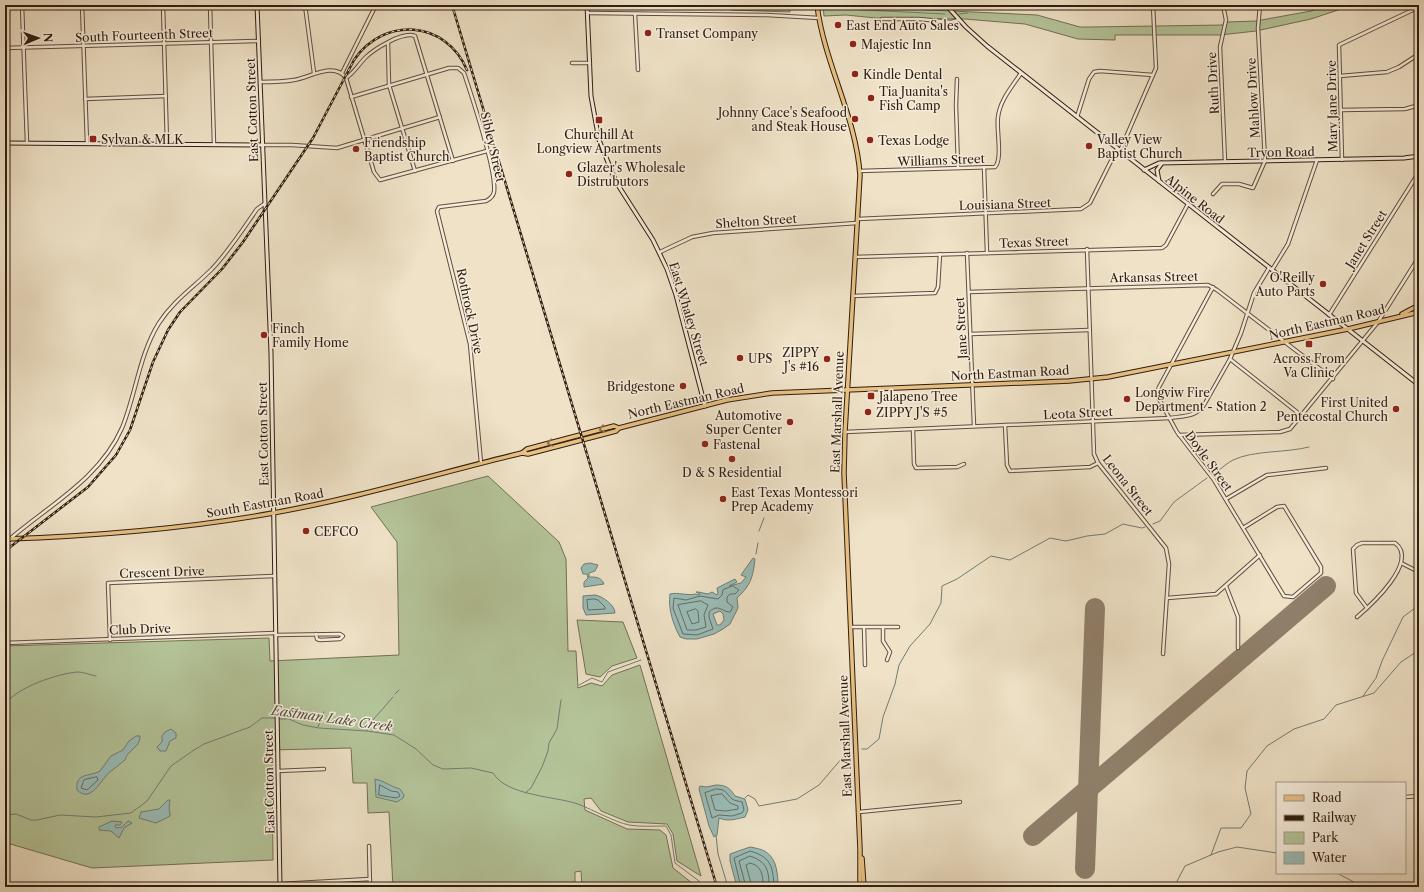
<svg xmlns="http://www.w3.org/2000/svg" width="1424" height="892" font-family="'Libre Caslon Text',serif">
  <rect width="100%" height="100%" fill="#efe2c7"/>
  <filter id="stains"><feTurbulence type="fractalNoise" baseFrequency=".005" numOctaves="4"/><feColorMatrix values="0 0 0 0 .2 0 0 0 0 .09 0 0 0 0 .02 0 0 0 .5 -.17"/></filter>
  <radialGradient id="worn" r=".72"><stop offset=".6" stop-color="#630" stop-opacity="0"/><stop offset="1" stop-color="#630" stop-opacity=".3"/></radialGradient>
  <!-- green -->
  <g fill="#b4c499" stroke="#727054">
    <rect x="593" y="5" width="70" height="4"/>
    <path d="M732 5H789L790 12 731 10Z"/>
    <path d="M823 5 1037 15 1080 27H1090L1223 25 1228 22 1256 21 1311 11 1329 5H1353L1311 19 1256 31 1220 35H1115V40L1078 39 1025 24 965 19 876 18 846 15 824 16Z"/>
    <path d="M488 476 559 542 566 559 568 651H576L578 688 591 683 602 686 612 675 640 665 701 876 677 861 673 834 667 824 628 822 601 811 591 798 584 799 585 810 627 829 660 830 666 835 673 868 697 887H582L581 871 575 872V887H393L389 812 368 813 367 783H353L351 748 272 750 273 860 92 868 7 843 5 840V646L269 638 270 661 399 655 397 542 371 507Z"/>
    <path d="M577 620 623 622 637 658 612 666 600 677 586 674Z"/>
  </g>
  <!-- water -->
  <g fill="#9abdb8" stroke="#707d74" fill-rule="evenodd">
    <path d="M753 558 755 559C753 577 751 585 737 598L738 608 730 624 723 629 714 634 697 639H686L680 637C673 624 668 609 670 594 678 592 687 596 696 594L698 595 700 594 696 592H698L708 594 712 592 717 595 718 593 717 588 735 579 737 582 729 586 741 583 746 577 741 575ZM720 611 723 614 724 620 720 625H717L713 614Z"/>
    <path d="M590 563 598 565 595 571 589 573V577C596 577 601 577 604 584L584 587V582L588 578 587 574H583L581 568 584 564Z"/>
    <path d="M595 595C602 596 615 605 615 613L586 615 583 608V596Z"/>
    <path d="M171 729 176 733V738L170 741 166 751H160L157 747 162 742V736L165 732Z"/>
    <path d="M136 736H140C141 747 127 750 125 760 120 764 115 768 110 772 101 779 91 804 77 790 75 772 90 777 100 771L111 756 123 750 129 741Z"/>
    <path d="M375 779C385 781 391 787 400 789L404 795 403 798 397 802 376 797Z"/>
    <path d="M716 785C726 785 730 788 735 796L745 799 748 810 745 817C736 819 728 822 719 818L717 835 714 837 709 826 699 789 700 786 706 787Z"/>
    <path d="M168 800H170L169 808 170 814V816L156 823 139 818 141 812 159 809Z"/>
    <path d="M112 821 122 822 120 825H115L116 828 122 827 128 821 132 823 124 828 119 838 111 831 99 830V827Z"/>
    <path d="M750 847C755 848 762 849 766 852 777 859 778 875 778 887H737L730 861V854Z"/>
  </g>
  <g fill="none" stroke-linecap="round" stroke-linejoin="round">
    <!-- shore -->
    <g stroke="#656d64" stroke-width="1">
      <path d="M733 586 739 590 735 594H730L727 597V602L733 607 730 612C722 612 718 603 709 612V617L713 629 697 635 683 634 673 608 674 598 686 600 700 596 718 599 722 595 723 590Z"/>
      <path d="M594 599 598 600 605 607V609L588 610 587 600Z"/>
      <path d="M701 601 708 605 704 615 706 627 696 630H687L678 605Z"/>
      <path d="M696 609 698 611 699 622 692 624 687 612Z"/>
      <path d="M97 777 98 780 87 790 81 788 84 780Z"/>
      <path d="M380 785 391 791 398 792 400 796 396 798 379 795Z"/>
      <path d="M716 789C726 789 726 793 732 799 735 801 739 801 742 802L744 810 742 813 732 816 719 815 712 818 705 793Z"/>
      <path d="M722 794 730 803 738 806V809L726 811 715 810 711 796Z"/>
      <path d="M741 887 734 858 750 851C771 857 773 866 774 887"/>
      <path d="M746 887 739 861 750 856C767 862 769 870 769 887"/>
      <path d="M752 887 746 865 750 863C762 866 763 875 763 887"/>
    </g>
    <!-- stream -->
    <g stroke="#707d74" stroke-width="1">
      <path d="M777 5 795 9H811"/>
      <path d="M825 8 945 14"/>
      <path d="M959 14 968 13"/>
      <path d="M1215 473C1221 469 1227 463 1233 460 1254 450 1286 453 1309 447"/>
      <path d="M1153 524 1160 521 1174 502 1207 478"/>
      <path d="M759 531 764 518"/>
      <path d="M756 554 758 543"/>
      <path d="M579 685 592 678 602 682 608 672 641 660"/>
      <path d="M395 694 399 690"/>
      <path d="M1363 696 1376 678 1382 661 1403 617 1419 605"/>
      <path d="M5 705C14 688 59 673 78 672 84 672 90 675 96 676"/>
      <path d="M278 719H289L303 725 319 728 367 731 394 735 416 749 433 765 443 769 471 768 493 773C507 796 554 796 578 804 593 810 615 822 629 825 641 827 654 826 666 826L671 835 675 863 699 881 702 887"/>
      <path d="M318 727 324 712"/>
      <path d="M367 731 372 721 393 697"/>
      <path d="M862 749H867L879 739 883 717 895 684 899 665 910 646 930 624 941 603 942 586 957 579 991 556 1010 560 1050 538 1066 541 1087 536 1105 534 1123 524 1142 528 1145 527"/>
      <path d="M525 793 531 788 542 767 548 751 549 743 557 729 561 700"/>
      <path d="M745 798 748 795 755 799 759 806 797 799 819 785 849 750"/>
      <path d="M5 815 16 814 31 820H37L60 815 96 817 131 813 147 801 171 766 194 750 204 744 250 727 262 718H275"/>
      <path d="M716 835 718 854 728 887"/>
      <path d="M1211 855 1221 828H1241L1251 814 1245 788 1247 771 1267 746 1294 729 1324 719 1336 705 1374 693 1401 662 1419 650"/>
      <path d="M1337 873 1363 887"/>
      <path d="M1174 887 1185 866 1218 852 1237 847 1277 853"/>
      <path d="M1402 887 1419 882"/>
    </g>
    <!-- runway -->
    <g stroke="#90806b" stroke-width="20">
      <path d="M1033 836 1326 586"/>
      <path d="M1085 869 1095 608"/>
    </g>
    <defs>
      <g id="street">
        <path d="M22 5 27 143"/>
        <path d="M82 5 87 143"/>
        <path d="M163 5 167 144"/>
        <path d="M210 5 214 145"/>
        <path d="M305 5 314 73"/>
        <path d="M1223 5 1226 20 1220 47 1225 161"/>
        <path d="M588 13 767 15 819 18"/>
        <path d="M635 14 638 70"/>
        <path d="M882 19H919L951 22 959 20"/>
        <path d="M388 43 389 85 415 171"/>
        <path d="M5 48 259 41"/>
        <path d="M572 63H590"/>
        <path d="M342 73 376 5"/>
        <path d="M1340 76 1387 72 1399 67 1419 54"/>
        <path d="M346 78C354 73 359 64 365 58 374 49 403 31 415 36L453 161"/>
        <path d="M957 79 956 105 958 168"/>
        <path d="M260 82C271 82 283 82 294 80 309 78 334 61 346 78L374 172 380 180 487 151"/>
        <path d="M351 97 449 68H458L464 73C472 97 497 171 494 192 493 197 490 199 486 201L439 207 437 211 470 344 481 463"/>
        <path d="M85 99 166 96"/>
        <path d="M1341 110 1405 109 1419 105"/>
        <path d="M1077 117 1089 79 1094 72 1100 71 1153 75"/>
        <path d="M262 145H292L337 148 440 117"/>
        <path d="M1120 151 1156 68 1153 5"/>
        <path d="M1342 160 1339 45 1419 7"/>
        <path d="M984 167 987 253"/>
        <path d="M859 171 995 167C1003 159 996 129 998 117 1000 100 1012 87 1021 73"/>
        <path d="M1213 194 1222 184H1239L1253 188 1265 161 1258 28 1260 5"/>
        <path d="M858 219 1081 209 1090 203 1117 149"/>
        <path d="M1087 249 1094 454 1098 463 1166 548 1169 564 1163 654"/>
        <path d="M660 252 692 237 713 233 857 223"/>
        <path d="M967 253 974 426"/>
        <path d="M855 257 1162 248 1166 245 1188 204"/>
        <path d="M1272 270 1288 244 1317 160"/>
        <path d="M1213 287 1159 387 1157 392 1159 399 1177 432 1214 480 1284 596 1293 597 1321 573V567L1284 506 1277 507 1243 528"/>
        <path d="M969 292 1208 285 1217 290 1333 379"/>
        <path d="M853 296 935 293 938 287 940 254"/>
        <path d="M1329 315 1419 172"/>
        <path d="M971 334 1089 330"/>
        <path d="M1230 359 1302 416"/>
        <path d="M1005 425 1007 465 1010 471 1090 467 1098 463"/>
        <path d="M913 430 914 464 916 468 957 467 964 464"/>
        <path d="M845 432 1170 418C1183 416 1196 417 1204 405L1230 359 1241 333 1254 293 1269 268"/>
        <path d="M1179 435 1280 432 1290 429 1378 322 1419 257"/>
        <path d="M1226 499 1267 475 1326 468"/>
        <path d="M11 538C51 504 100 478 122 428 136 394 139 355 159 323 173 301 194 287 212 269 229 251 243 229 257 209L264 204"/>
        <path d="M1401 563 1419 572"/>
        <path d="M1226 586 1238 617V648"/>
        <path d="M1167 598 1216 594 1260 555"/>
        <path d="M1357 617C1370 606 1420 561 1395 543H1362L1357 545 1353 549 1356 593 1367 608"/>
        <path d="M851 627H898"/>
        <path d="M864 627 865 665"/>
        <path d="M883 627V641L890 652 887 660"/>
        <path d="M276 635 340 634 343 636 340 639 320 640 317 639 316 634"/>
        <path d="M110 640 108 583 274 576"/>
        <path d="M5 643 275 633"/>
        <path d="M278 771 324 769"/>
        <path d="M1405 797 1419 796"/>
        <path d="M859 812 960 802"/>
        <path d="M369 846 370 887"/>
        <path d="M265 887 280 884 370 879"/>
      </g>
      <g id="secondary">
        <path d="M257 5 271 353 280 887"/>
        <path d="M587 5 591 96 599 140 616 182 653 240 667 269 676 295 705 406"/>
        <path d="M946 5 966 27 987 46 1419 385"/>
        <path d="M5 143 262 145"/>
        <path d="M1144 170 1159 163 1404 158 1419 156"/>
        <path d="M1159 181 1157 170 1162 163"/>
        <path d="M5 543 10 539"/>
      </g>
      <g id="primary">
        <path d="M817 5C824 63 856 116 860 175L845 432 844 473 860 849V887"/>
        <path d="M1402 314 1419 305"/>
        <path d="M522 453 527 449 614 426 619 428"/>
        <path d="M5 539C95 536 184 529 273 513 357 498 439 473 522 453L528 454 616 431 619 428 727 400 772 393 1069 381 1108 377 1348 329 1419 312"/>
        <path d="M862 858 864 887"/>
      </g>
    </defs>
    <!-- street casing -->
    <use href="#street" stroke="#604e3d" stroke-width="4.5"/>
    <!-- secondary casing -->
    <use href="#secondary" stroke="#301d0f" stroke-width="5"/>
    <!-- primary casing -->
    <use href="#primary" stroke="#301d0f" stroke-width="5.5"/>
    <!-- street -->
    <use href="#street" stroke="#f5ecdb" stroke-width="2.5"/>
    <!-- secondary -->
    <use href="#secondary" stroke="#f5ecdb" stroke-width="3"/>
    <!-- primary -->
    <use href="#primary" stroke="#e8c184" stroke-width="3.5"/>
    <defs>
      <g id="rail">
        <path d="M452 5 717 887"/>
        <path d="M5 551 88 487 116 455 130 430 153 362 168 330 180 312 222 269 243 242 313 138 354 60C384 16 446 20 467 70"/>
      </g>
    </defs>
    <!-- rail casing -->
    <use href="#rail" stroke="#301d0f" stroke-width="2.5"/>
    <!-- rail -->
    <use href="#rail" stroke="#f5ecdb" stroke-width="1" stroke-dasharray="3" stroke-linecap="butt"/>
  </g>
  <!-- one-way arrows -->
  <defs><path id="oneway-chevron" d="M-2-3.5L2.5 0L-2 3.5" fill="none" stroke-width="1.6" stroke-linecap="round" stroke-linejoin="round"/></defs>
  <g stroke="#8c6f4a">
    <use href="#oneway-chevron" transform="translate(602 429) rotate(165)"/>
    <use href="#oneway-chevron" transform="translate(550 443) rotate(166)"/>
  </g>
  <!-- markers -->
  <g fill="#8f2418" stroke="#f5ecdb" stroke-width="1.5">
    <circle cx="838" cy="25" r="4"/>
    <circle cx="648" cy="33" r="4"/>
    <circle cx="853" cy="44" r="4"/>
    <circle cx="855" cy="74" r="4"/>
    <circle cx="871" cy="98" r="4"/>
    <circle cx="855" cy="119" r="4"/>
    <rect x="595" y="116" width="8" height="8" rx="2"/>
    <rect x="89" y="135" width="8" height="8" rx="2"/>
    <circle cx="870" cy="140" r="4"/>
    <circle cx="1089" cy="146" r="4"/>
    <circle cx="356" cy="149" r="4"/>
    <circle cx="569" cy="174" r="4"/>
    <circle cx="1323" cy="284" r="4"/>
    <circle cx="264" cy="335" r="4"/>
    <rect x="1305" y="340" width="8" height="8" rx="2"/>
    <circle cx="740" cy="358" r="4"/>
    <circle cx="827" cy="359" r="4"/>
    <circle cx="683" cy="386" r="4"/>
    <rect x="867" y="392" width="8" height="8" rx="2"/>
    <circle cx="1127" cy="399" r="4"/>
    <circle cx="1396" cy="409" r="4"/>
    <circle cx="868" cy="412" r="4"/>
    <circle cx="790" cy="422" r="4"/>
    <circle cx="705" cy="444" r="4"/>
    <circle cx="732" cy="459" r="4"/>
    <circle cx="723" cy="499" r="4"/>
    <circle cx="306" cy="531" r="4"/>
  </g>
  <g text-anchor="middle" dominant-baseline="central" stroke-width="3" stroke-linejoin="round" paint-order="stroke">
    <!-- poi labels -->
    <g font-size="12" fill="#301d0f" stroke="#f5ecdb" text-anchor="start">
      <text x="846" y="25">East End Auto Sales</text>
      <text x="656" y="33">Transet Company</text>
      <text x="861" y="44">Majestic Inn</text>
      <text x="863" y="74">Kindle Dental</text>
      <text x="879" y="91">Tia Juanita's<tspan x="879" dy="14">Fish Camp</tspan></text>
      <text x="847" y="112" text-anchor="end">Johnny Cace's Seafood<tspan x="847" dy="14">and Steak House</tspan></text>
      <text x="599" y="134" text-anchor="middle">Churchill At<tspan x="599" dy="14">Longview Apartments</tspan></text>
      <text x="101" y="139">Sylvan &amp; MLK</text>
      <text x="1097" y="139">Valley View<tspan x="1097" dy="14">Baptist Church</tspan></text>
      <text x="878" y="140">Texas Lodge</text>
      <text x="364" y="142">Friendship<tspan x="364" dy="14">Baptist Church</tspan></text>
      <text x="577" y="167">Glazer's Wholesale<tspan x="577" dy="14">Distrubutors</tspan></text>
      <text x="1315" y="277" text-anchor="end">O'Reilly<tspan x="1315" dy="14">Auto Parts</tspan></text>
      <text x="272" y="328">Finch<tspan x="272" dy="14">Family Home</tspan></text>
      <text x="819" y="352" text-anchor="end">ZIPPY<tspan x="819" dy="14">J's #16</tspan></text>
      <text x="748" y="358">UPS</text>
      <text x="1309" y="358" text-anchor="middle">Across From<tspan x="1309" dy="14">Va Clinic</tspan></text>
      <text x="675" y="386" text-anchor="end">Bridgestone</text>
      <text x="1135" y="392">Longviw Fire<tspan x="1135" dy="14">Department - Station 2</tspan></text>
      <text x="879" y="396">Jalapeno Tree</text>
      <text x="1388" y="402" text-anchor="end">First United<tspan x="1388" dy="14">Pentecostal Church</tspan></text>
      <text x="876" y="412">ZIPPY J'S #5</text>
      <text x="782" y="415" text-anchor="end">Automotive<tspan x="782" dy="14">Super Center</tspan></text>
      <text x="713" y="444">Fastenal</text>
      <text x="732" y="472" text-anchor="middle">D &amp; S Residential</text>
      <text x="731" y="492">East Texas Montessori<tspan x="731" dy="14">Prep Academy</tspan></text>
      <text x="314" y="531">CEFCO</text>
    </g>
    <!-- street labels -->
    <g font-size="12" fill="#301d0f" stroke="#f5ecdb">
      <text transform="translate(144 35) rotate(-2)">South Fourteenth Street</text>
      <text transform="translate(1213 83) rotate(-93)">Ruth Drive</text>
      <text transform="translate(1253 98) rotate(-93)">Mahlow Drive</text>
      <text transform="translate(1332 106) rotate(-91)">Mary Jane Drive</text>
      <text transform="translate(252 110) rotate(-92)">East Cotton Street</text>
      <text transform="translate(493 147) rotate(77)">Sibley Street</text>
      <text transform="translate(1281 152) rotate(-1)">Tryon Road</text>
      <text transform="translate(941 160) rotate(-2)">Williams Street</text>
      <text transform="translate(1195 199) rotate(38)">Alpine Road</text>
      <text transform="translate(1005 204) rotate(-2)">Louisiana Street</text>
      <text transform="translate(756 221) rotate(-4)">Shelton Street</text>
      <text transform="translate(1366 239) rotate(-58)">Janet Street</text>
      <text transform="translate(1034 242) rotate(-2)">Texas Street</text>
      <text transform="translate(1154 277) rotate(-1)">Arkansas Street</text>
      <text transform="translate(470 311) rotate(78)">Rothrock Drive</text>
      <text transform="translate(689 314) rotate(73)">East Whaley Street</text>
      <text transform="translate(1327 322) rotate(-13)">North Eastman Road</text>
      <text transform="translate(961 328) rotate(-93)">Jane Street</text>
      <text transform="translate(1010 373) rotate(-3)">North Eastman Road</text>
      <text transform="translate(686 401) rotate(-13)">North Eastman Road</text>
      <text transform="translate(837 412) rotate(-88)">East Marshall Avenue</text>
      <text transform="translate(1078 413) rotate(-3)">Leota Street</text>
      <text transform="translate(263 434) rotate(-91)">East Cotton Street</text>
      <text transform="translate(1209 461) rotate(54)">Doyle Street</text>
      <text transform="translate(1128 485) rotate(52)">Leona Street</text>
      <text transform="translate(265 503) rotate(-10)">South Eastman Road</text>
      <text transform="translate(162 572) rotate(-2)">Crescent Drive</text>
      <text transform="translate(140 629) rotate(-2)">Club Drive</text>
      <text transform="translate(845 736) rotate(-92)">East Marshall Avenue</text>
      <text transform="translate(269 782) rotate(-91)">East Cotton Street</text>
    </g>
    <!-- water labels -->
    <g font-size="13" font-style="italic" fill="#504d42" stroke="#f5ecdb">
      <text transform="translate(332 718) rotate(8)">Eastman Lake Creek</text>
    </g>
  </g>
  <!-- margin -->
  <rect width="1424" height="892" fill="none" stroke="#efe2c7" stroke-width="20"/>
  <rect x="6" y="6" width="1412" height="880" fill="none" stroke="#301d0f" stroke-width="2"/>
  <rect x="10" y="10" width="1404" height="872" fill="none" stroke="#301d0f"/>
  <!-- legend -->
  <rect x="1276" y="782" width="130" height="92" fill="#f5ecdb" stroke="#a69989"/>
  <rect x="1284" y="795" width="20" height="6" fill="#e8c184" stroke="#a69989"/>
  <text x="1312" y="802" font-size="12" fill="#301d0f">Road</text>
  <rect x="1284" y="815" width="20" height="6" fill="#301d0f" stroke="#a69989"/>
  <text x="1312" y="822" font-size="12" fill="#301d0f">Railway</text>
  <rect x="1284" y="832" width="20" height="12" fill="#b4c499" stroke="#a69989"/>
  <text x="1312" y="842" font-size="12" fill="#301d0f">Park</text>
  <rect x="1284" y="852" width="20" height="12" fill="#9abdb8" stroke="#a69989"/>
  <text x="1312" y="862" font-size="12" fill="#301d0f">Water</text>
  <!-- north arrow -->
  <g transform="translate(38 38) rotate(88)" stroke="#f5ecdb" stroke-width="3" paint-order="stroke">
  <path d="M0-3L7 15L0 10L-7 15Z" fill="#301d0f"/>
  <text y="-6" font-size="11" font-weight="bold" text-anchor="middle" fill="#301d0f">N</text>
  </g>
  <rect width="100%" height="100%" filter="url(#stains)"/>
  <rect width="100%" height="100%" fill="url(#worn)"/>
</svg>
